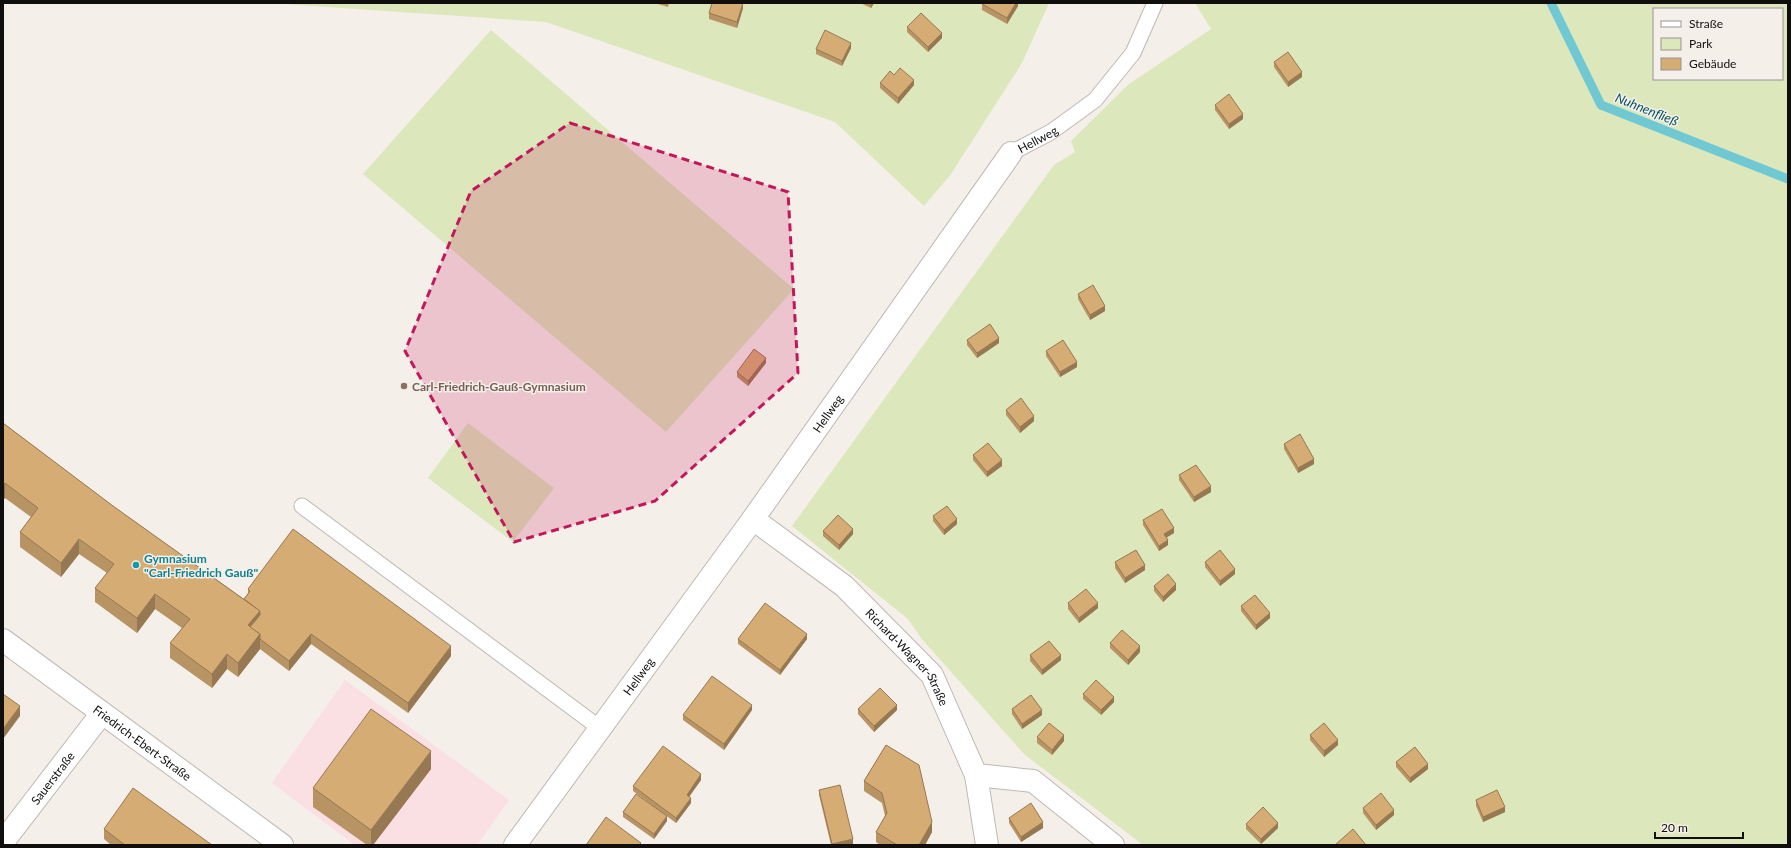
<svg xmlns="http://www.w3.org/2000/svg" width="1791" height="848" font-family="Lato,sans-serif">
  <rect width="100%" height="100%" fill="#f5efea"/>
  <!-- commercial -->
  <path fill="#fadfe3" d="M345 680 509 800 477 845H355L272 783Z"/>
  <!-- green -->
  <g fill="#dce7bc" fill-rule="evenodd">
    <path d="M269 3H1049L1022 63 951 174 924 206 835 122 546 22Z"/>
    <path d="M1195 3H1788V845H1143L1024 754 921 638 908 619 792 526 1054 165 1075 152 1071 141 1129 84 1211 29ZM1654 9H1782V79H1654Z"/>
    <path d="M491 30 794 289 666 432 363 174Z"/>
    <path d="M468 423 554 488 513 542 428 478Z"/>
  </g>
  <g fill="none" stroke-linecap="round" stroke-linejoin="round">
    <!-- stream -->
    <path stroke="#70c9d2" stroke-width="9" d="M1551 3 1601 105 1788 179"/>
    <defs>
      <g id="lane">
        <path id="s1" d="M1011 153 1051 132 1095 100 1133 53 1155 3"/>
        <path d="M302 506 601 729"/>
      </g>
      <g id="street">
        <path id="s2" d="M753 519 844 586 932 675 976 775 987 845"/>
        <path id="s3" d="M3 640 282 845"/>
        <path d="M976 775 1033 781 1113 845"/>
        <path id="s4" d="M3 842 102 713"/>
        <path id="s5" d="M515 845 753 519 1011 153"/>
      </g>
    </defs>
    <!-- lane casing -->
    <use href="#lane" stroke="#beb8b4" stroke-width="17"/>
    <!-- street casing -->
    <use href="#street" stroke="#beb8b4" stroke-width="24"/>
    <!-- lane -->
    <use href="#lane" stroke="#fff" stroke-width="15"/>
    <!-- street -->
    <use href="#street" stroke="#fff" stroke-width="22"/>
  </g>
  <!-- wall -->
  <g fill="#b89465">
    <path d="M654 3H669L668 7Z"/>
    <path d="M860 3H874L871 8Z"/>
    <path d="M1018 3V6L1007 24 982 10V4Z"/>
    <path d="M743 8 737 28 709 19V13Z"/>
    <path d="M907 27 942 38 928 52 907 32Z"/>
    <path d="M851 48 842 66 816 54V49Z"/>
    <path d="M1274 62 1302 77 1288 87 1274 67Z"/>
    <path d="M894 75 914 85 898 104 880 88V83Z"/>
    <path d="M1215 105 1243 119 1229 129 1215 110Z"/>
    <path d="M1078 294 1105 311 1090 320 1078 299Z"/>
    <path d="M967 340 999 343 977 358 967 345Z"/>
    <path d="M1046 351 1077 367 1060 377 1046 356Z"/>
    <path d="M766 363 748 386 737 377V372Z"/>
    <path d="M1006 410 1034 421 1020 433 1006 415Z"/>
    <path d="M3 423 113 506 244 599 248 594V589L451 656 408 713 311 644 289 671 260 649 238 677 227 669 212 688 170 658V643L182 628 155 609 137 633 95 602V588L107 573 79 554 61 577 20 547V532L31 517 5 498 3 500Z"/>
    <path d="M1284 444 1314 464 1298 473 1284 449Z"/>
    <path d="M973 455 1002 466 987 477 973 460Z"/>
    <path d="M1179 475 1211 492 1194 502 1179 480Z"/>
    <path d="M933 516 957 524 944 535 933 521Z"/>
    <path d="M1143 520 1174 533 1167 537 1168 545 1159 551 1143 525Z"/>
    <path d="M823 531 853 534 839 550 823 536Z"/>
    <path d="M1115 562 1145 570 1125 583 1115 568Z"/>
    <path d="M1205 562 1235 574 1220 586 1205 567Z"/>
    <path d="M1154 586 1176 590 1163 602 1154 591Z"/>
    <path d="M1068 603 1098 608 1079 623 1068 609Z"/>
    <path d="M1241 606 1270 618 1256 630 1241 611Z"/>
    <path d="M738 639H807L780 675 738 644Z"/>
    <path d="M1110 643 1140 652 1128 665 1110 648Z"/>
    <path d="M1030 655 1061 660 1042 675 1030 661Z"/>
    <path d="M1083 694 1114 702 1101 715 1083 699Z"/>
    <path d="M858 709 897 710 874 732 858 714Z"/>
    <path d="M1012 709 1042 715 1022 729 1012 714Z"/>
    <path d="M752 710 724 750 683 720V715Z"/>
    <path d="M1310 735 1338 745 1324 757 1310 740Z"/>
    <path d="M1037 737 1064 741 1052 755 1037 743Z"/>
    <path d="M886 745 932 832 925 845H880L876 842V832L885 816 882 803 864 791V781Z"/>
    <path d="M1396 762 1428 769 1410 783 1396 767Z"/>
    <path d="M431 769 373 845H367L313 807V788Z"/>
    <path d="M701 780 689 796 691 803 676 823 633 791V786Z"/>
    <path d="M819 790 853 844 850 845H831L819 795Z"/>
    <path d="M1476 800 1505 812 1483 822 1476 806Z"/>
    <path d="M1363 808 1394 815 1376 830 1363 813Z"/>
    <path d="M623 812 667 821 654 839 623 817Z"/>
    <path d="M1009 818 1043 828 1021 842 1009 823Z"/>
    <path d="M1246 824 1278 828 1261 844 1246 829Z"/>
    <path d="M104 829 212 845H111L104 839Z"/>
  </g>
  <!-- shaded-wall -->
  <g fill="#967852">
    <path d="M743 3V8L737 28V22Z"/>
    <path d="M871 3H874L871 8Z"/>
    <path d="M1016 3H1018V6L1007 24V18Z"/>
    <path d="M942 33V38L928 52V47Z"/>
    <path d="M851 43V48L842 66V61Z"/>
    <path d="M1302 72V77L1288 87V82Z"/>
    <path d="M914 80V85L898 104V98Z"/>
    <path d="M1243 114V119L1229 129V124Z"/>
    <path d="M1105 306V311L1090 320V315Z"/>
    <path d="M999 338V343L977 358V353Z"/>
    <path d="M766 358V363L748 386V381Z"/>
    <path d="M1077 362V367L1060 377V372Z"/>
    <path d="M1034 416V421L1020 433V427Z"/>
    <path d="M1314 459V464L1298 473V468Z"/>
    <path d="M1002 460V466L987 477V472Z"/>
    <path d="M5 483V498L3 500V486Z"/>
    <path d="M1211 486V492L1194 502V497Z"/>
    <path d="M957 519V524L944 535V530Z"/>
    <path d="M1174 528V533L1164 539V534Z"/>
    <path d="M853 529V534L839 550V545Z"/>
    <path d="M79 539V554L61 577V563Z"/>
    <path d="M1168 540V545L1159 551V546Z"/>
    <path d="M1145 565V570L1125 583V578Z"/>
    <path d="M1235 569V574L1220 586V581Z"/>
    <path d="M1176 584V590L1163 602V597Z"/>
    <path d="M155 594V609L137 633V618Z"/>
    <path d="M1098 603V608L1079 623V618Z"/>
    <path d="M260 611V625L253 633 248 625Z"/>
    <path d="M1270 613V618L1256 630V625Z"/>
    <path d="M260 634V649L238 677V663Z"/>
    <path d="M311 634V644L289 671V661Z"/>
    <path d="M807 634V639L780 675V670Z"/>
    <path d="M451 646V656L408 713V703Z"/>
    <path d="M1140 646V652L1128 665V660Z"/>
    <path d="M227 654V669L212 688V674Z"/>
    <path d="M1061 655V660L1042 675V670Z"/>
    <path d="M1114 697V702L1101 715V710Z"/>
    <path d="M752 705V710L724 750V744Z"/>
    <path d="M897 705V710L874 732V726Z"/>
    <path d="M20 706V716L3 739V729Z"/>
    <path d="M1042 710V715L1022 729V724Z"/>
    <path d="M1064 735V741L1052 755V750Z"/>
    <path d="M1338 740V745L1324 757V751Z"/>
    <path d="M431 751V769L373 845H371V830Z"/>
    <path d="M1428 764V769L1410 783V778Z"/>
    <path d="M701 774V780L687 800V795Z"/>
    <path d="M691 798V803L676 823V818Z"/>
    <path d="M1505 807V812L1483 822V817Z"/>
    <path d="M1394 810V815L1376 830V825Z"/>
    <path d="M667 816V821L654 839V834Z"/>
    <path d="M932 822V832L925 845H919Z"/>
    <path d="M1043 822V828L1021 842V837Z"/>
    <path d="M1278 823V828L1261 844V839Z"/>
    <path d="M853 839V844L850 845H832V844Z"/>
  </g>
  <!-- building -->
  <g fill="#d6ac75" stroke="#967852">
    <path d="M712 3H743L737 22 709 13Z"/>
    <path d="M983 3H1016L1007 18 982 4Z"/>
    <path d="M921 13 942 33 928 47 907 27Z"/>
    <path d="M825 30 851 43 842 61 816 49Z"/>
    <path d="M1288 52 1302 72 1288 82 1274 62Z"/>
    <path d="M900 68 914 80 898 98 880 83 890 71 894 75Z"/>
    <path d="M1229 94 1243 114 1229 124 1215 105Z"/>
    <path d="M1093 285 1105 306 1090 315 1078 294Z"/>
    <path d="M990 324 999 338 977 353 967 340Z"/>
    <path d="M1063 340 1077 362 1060 372 1046 351Z"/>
    <path d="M754 349 766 358 748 381 737 372Z"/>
    <path d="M1021 398 1034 416 1020 427 1006 410Z"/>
    <path d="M3 423 113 506 260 611 248 625 260 634 238 663 227 654 212 674 170 643 190 619 155 594 137 618 95 588 114 564 79 539 61 563 20 532 38 508 5 483 3 486Z"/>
    <path d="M1300 434 1314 459 1298 468 1284 444Z"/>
    <path d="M988 443 1002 460 987 472 973 455Z"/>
    <path d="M1196 465 1211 486 1194 497 1179 475Z"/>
    <path d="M947 506 957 519 944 530 933 516Z"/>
    <path d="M1162 509 1174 528 1164 534 1168 540 1159 546 1143 520Z"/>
    <path d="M838 515 853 529 839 545 823 531Z"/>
    <path d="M293 529 451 646 408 703 311 634 289 661 260 639V634L250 627 260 615V611L244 599 250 591 248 589Z"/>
    <path d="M1136 550 1145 565 1125 578 1115 562Z"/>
    <path d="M1220 550 1235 569 1220 581 1205 562Z"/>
    <path d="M1168 574 1176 584 1163 597 1154 586Z"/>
    <path d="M1086 589 1098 603 1079 618 1068 603Z"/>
    <path d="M1255 595 1270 613 1256 625 1241 606Z"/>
    <path d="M765 603 807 634 780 670 738 639Z"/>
    <path d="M1122 630 1140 646 1128 660 1110 643Z"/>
    <path d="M1049 641 1061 655 1042 670 1030 655Z"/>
    <path d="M712 676 752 705 724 744 683 715Z"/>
    <path d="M1096 680 1114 697 1101 710 1083 694Z"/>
    <path d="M880 688 897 705 874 726 858 709Z"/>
    <path d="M3 694 20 706 3 729Z"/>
    <path d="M1031 695 1042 710 1022 724 1012 709Z"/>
    <path d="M371 709 431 751 371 830 313 788Z"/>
    <path d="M1049 723 1064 735 1052 750 1037 737Z"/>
    <path d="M1324 723 1338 740 1324 751 1310 735Z"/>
    <path d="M886 745 919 765 932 822 919 845H897L876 832 887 813 882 793 864 781Z"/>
    <path d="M663 746 701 774 687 795 691 798 676 818 633 786Z"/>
    <path d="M1415 747 1428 764 1410 778 1396 762Z"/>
    <path d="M840 785 853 839 832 844 819 790Z"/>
    <path d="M133 788 212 845H125L104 829Z"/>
    <path d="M1497 790 1505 807 1483 817 1476 800Z"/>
    <path d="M1381 793 1394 810 1376 825 1363 808Z"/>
    <path d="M636 794 667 816 654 834 623 812Z"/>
    <path d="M1031 803 1043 822 1021 837 1009 818Z"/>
    <path d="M1263 807 1278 823 1261 839 1246 824Z"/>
    <path d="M606 817 641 843 639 845H586Z"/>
    <path d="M1353 829 1366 845H1335Z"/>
  </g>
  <!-- marked area -->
  <path fill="#c2185b" fill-opacity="0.2" stroke="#c2185b" stroke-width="3" stroke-dasharray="8 5" stroke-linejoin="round" d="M570 123 788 192 798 373 655 501 514 542 405 351 471 191Z"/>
  <!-- markers -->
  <circle fill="#8d6e63" stroke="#f5efea" stroke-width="1.5" cx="404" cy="386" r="4"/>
  <circle fill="#0f9aa8" stroke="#f5efea" stroke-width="1.5" cx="136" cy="565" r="4"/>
  <g text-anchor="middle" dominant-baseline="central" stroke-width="3" stroke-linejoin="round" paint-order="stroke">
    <!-- street labels -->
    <g font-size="12" fill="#110f0d" stroke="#f5efea">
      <text stroke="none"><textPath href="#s1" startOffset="30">Hellweg</textPath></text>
      <text stroke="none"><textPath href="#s5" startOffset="533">Hellweg</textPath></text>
      <text stroke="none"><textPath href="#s2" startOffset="209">Richard-Wagner-Straße</textPath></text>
      <text stroke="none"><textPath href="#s5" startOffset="209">Hellweg</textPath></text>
      <text stroke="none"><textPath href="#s3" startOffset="173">Friedrich-Ebert-Straße</textPath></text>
      <text stroke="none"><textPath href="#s4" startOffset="81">Sauerstraße</textPath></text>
    </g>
    <!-- education labels -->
    <g font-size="12" font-weight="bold" fill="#785e54" stroke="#f5efea" text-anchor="start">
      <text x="412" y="386">Carl-Friedrich-Gauß-Gymnasium</text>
    </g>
    <!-- culture labels -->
    <g font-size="12" font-weight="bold" fill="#0d838f" stroke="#f5efea" text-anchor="start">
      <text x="144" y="558">Gymnasium<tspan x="144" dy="14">"Carl-Friedrich Gauß"</tspan></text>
    </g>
    <!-- water labels -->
    <g font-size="13" font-style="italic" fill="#01565d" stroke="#f5efea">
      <text transform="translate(1647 109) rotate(22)">Nuhnenfließ</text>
    </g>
  </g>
  <!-- border -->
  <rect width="1791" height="848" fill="none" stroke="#110f0d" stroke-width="8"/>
  <!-- legend -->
  <rect x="1653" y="8" width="130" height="72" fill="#f5efea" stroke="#9a9592"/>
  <rect x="1661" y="21" width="20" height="6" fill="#ffffff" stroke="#9a9592"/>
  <text x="1689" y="28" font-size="12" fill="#110f0d">Straße</text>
  <rect x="1661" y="38" width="20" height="12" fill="#dce7bc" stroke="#9a9592"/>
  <text x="1689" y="48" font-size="12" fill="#110f0d">Park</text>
  <rect x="1661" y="58" width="20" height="12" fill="#d6ac75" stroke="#9a9592"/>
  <text x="1689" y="68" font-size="12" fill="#110f0d">Gebäude</text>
  <!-- scale -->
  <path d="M1655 832v6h88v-6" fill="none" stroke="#110f0d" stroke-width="2"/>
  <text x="1661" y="832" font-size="12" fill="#110f0d" stroke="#f5efea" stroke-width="3" paint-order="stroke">20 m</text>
</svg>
